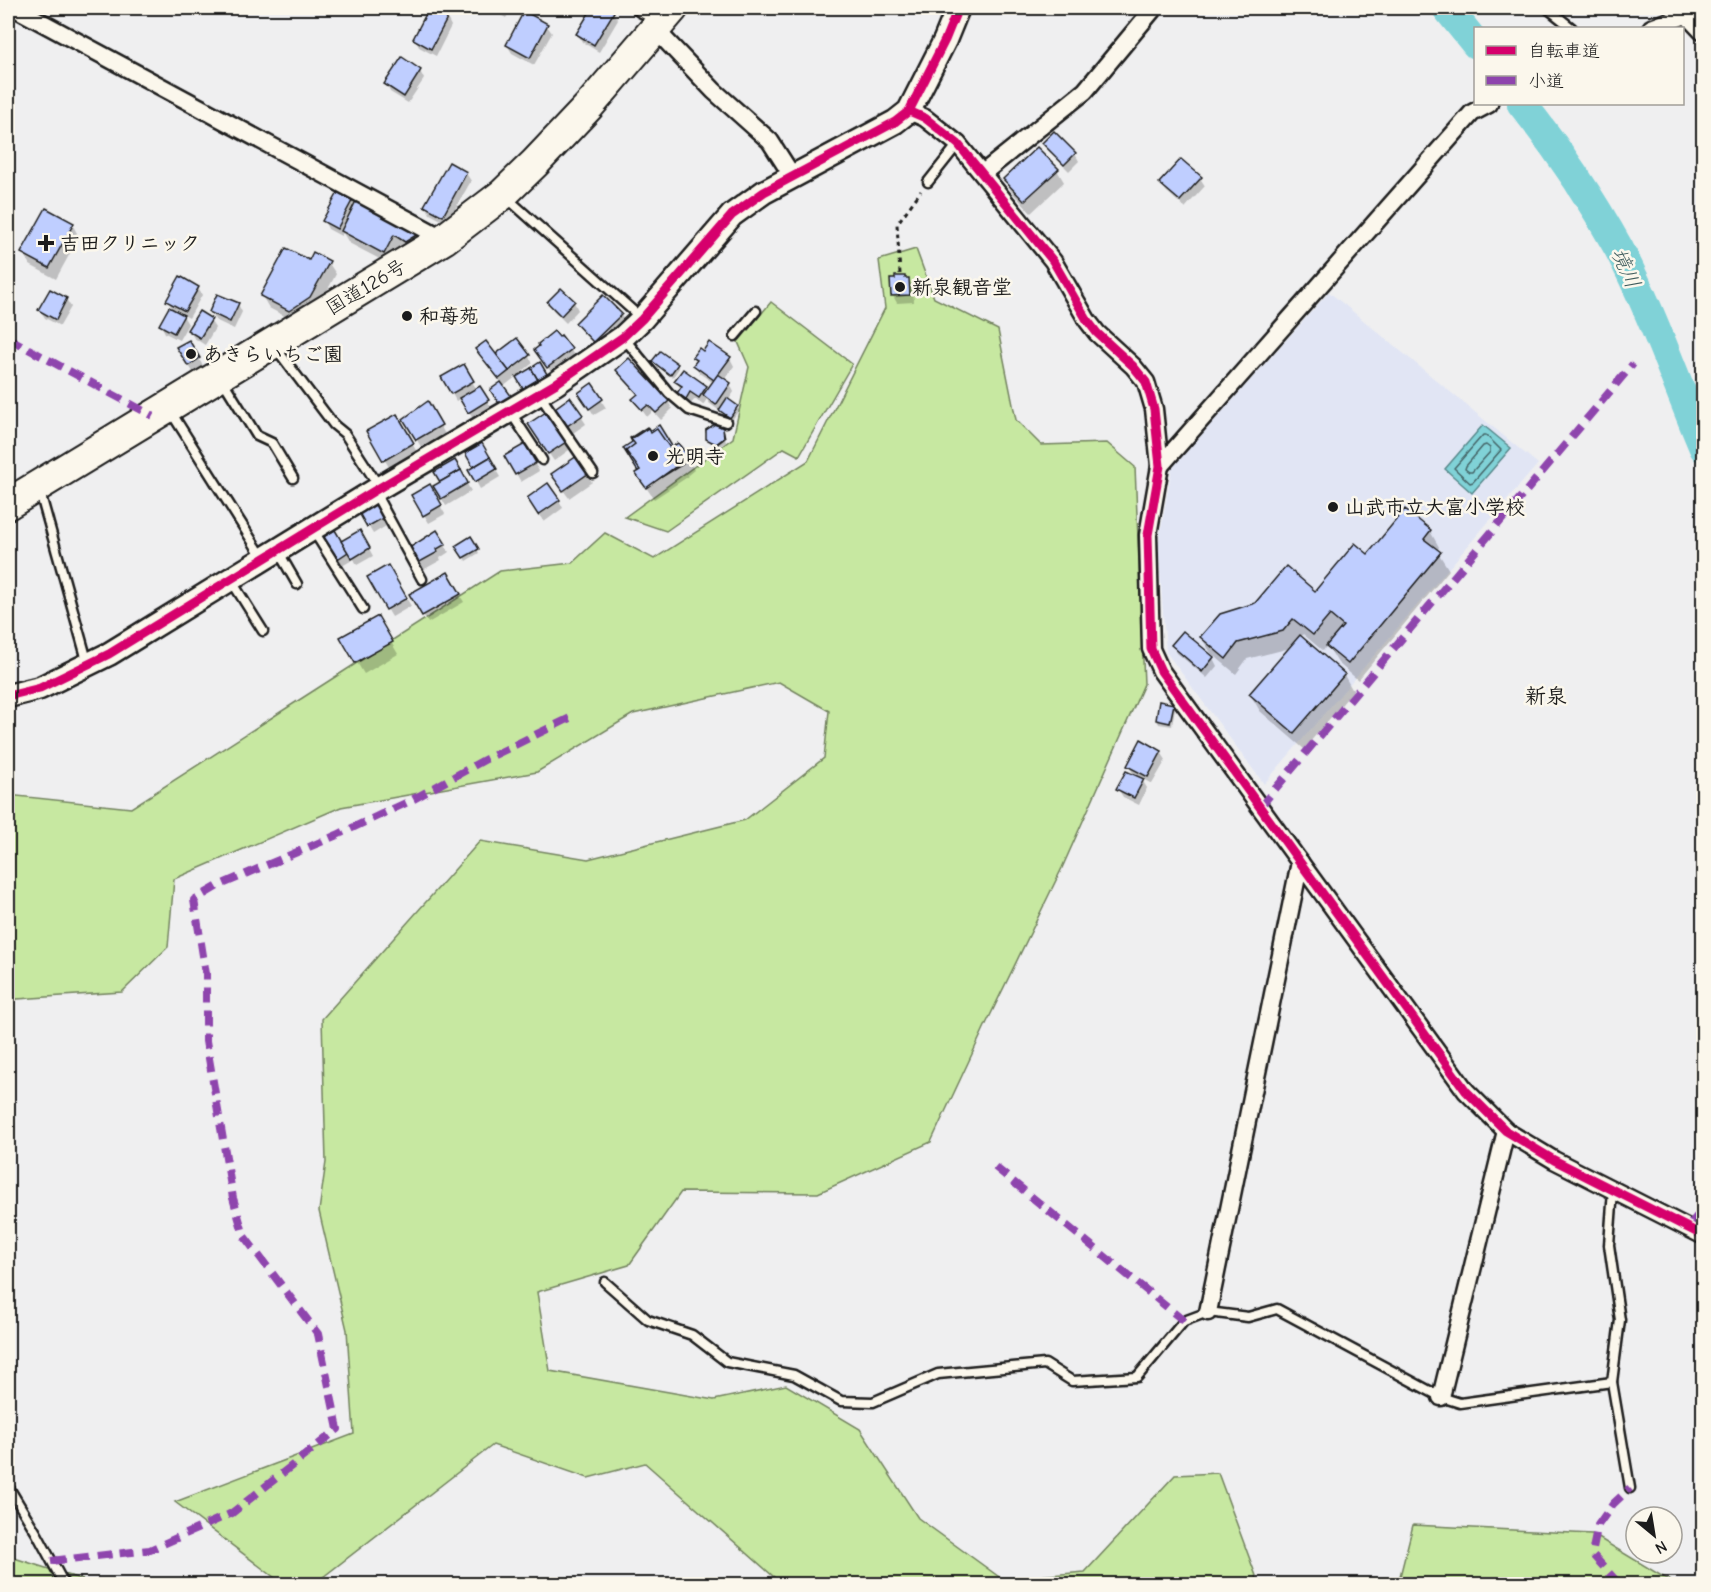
<svg xmlns="http://www.w3.org/2000/svg" width="1711" height="1592" font-family="'Comic Neue','Klee One',sans-serif">
  <rect width="100%" height="100%" fill="#efeff0"/>
  <filter id="ink" filterUnits="userSpaceOnUse"><feTurbulence type="fractalNoise" baseFrequency=".0167" numOctaves="2"/><feDisplacementMap in="SourceGraphic" scale="12" xChannelSelector="R" yChannelSelector="G"/><feConvolveMatrix kernelMatrix="1 2 1 2 8 2 1 2 1" color-interpolation-filters="sRGB"/></filter>
  <g filter="url(#ink)">
    <!-- built -->
    <path fill="#e1e5f4" d="M1329 292 1538 464 1264 784 1166 652 1158 545 1172 468Z"/>
    <!-- green -->
    <g fill="#c7e8a1" stroke="#72825e" stroke-width="1.5">
      <path d="M916 249 934 298 998 330 1016 420 1041 445 1107 443 1135 467 1144 684 1062 868 987 1022 931 1142 818 1193 681 1192 629 1265 537 1292 550 1371 714 1400 786 1385 860 1429 918 1518 1002 1579 1085 1572 1175 1475 1218 1473 1259 1584H782L645 1463 588 1478 493 1445 314 1584H283L175 1502 354 1434 347 1330 319 1211 326 1162 322 1019 480 841 588 859 745 820 824 758 829 711 779 682 633 714 537 772 341 807 174 879 168 947 122 992 17 999 8 1004V795L131 808 500 571 572 563 605 533 654 559 808 461 885 308 879 260Z"/>
      <path d="M771 302 852 364 799 456 784 448 666 531 625 517 733 438 749 367 738 342Z"/>
      <path d="M1413 1525 1592 1534 1675 1584H1398Z"/>
      <path d="M8 1556 96 1584H8Z"/>
    </g>
    <!-- water -->
    <path fill="#80d2d7" stroke="#58898c" stroke-width="1.5" d="M1483 425 1511 448 1472 493 1445 469Z"/>
    <!-- shadow -->
    <g fill="#0003">
      <path d="M439 8H461L456 18Z"/>
      <path d="M488 8H512L506 18Z"/>
      <path d="M594 8H605L613 13 618 20 599 52 582 42 578 34Z"/>
      <path d="M447 18 451 26 436 56 419 47 415 39Z"/>
      <path d="M547 26 552 33 534 65 512 53 507 45Z"/>
      <path d="M420 71 424 79 408 103 390 92 386 84Z"/>
      <path d="M1044 143 1075 154 1079 161 1069 171 1049 151Z"/>
      <path d="M1057 170 1064 182 1031 213 1011 191 1005 179Z"/>
      <path d="M466 173 471 181 447 223 430 214 426 206Z"/>
      <path d="M1200 178 1205 186 1185 208 1166 191 1161 183Z"/>
      <path d="M340 193 352 200 356 206 357 203 417 235 424 247 413 253 401 246 391 265 349 243 343 233 341 236 328 229 324 221Z"/>
      <path d="M72 224 79 237 56 279 30 265 23 253Z"/>
      <path d="M310 262H328L336 274 317 310 296 322 269 308 262 296Z"/>
      <path d="M908 279 913 287 914 302 897 303 893 296 906 280Z"/>
      <path d="M198 288 202 295 189 318 182 314 188 324 179 340 165 333 161 325 174 311 168 301Z"/>
      <path d="M603 297 621 315 625 323 599 349 581 331 576 323Z"/>
      <path d="M66 299 71 307 60 326 45 318 40 310Z"/>
      <path d="M574 302 578 310 566 323 553 310 549 303Z"/>
      <path d="M238 304 242 312 234 329 215 320 211 312Z"/>
      <path d="M210 320 215 328 205 345 194 338 189 330Z"/>
      <path d="M517 340 533 363 519 374 520 376 539 364 548 378 526 392 517 376 503 387 492 390 502 383 482 357H496Z"/>
      <path d="M189 342 203 366 193 372 178 348Z"/>
      <path d="M571 350 575 358 553 374 540 358Z"/>
      <path d="M694 357 730 358 734 366 724 380 730 384 734 392 728 401 739 410 732 420 709 403 707 399 703 405 695 399 690 405 683 400 679 393 681 389 676 381 706 387 708 391 714 383 699 373 695 365 697 362Z"/>
      <path d="M654 362 677 365 679 368 673 377Z"/>
      <path d="M463 366 477 390 480 388 492 409 473 419 461 398 456 401 443 377Z"/>
      <path d="M618 370 668 401 672 409 661 420 653 411 647 417 634 399 638 395Z"/>
      <path d="M592 385 606 408 594 415 585 401Z"/>
      <path d="M570 399 586 424 573 433 561 416Z"/>
      <path d="M427 403 445 434 421 447 405 419Z"/>
      <path d="M396 416 417 452 389 467 368 432Z"/>
      <path d="M722 429 726 442 718 447 710 442 708 438Z"/>
      <path d="M534 432 565 442 569 450 554 461Z"/>
      <path d="M481 445 500 477 480 489 470 471 476 468 467 453Z"/>
      <path d="M524 446 539 471 521 482 506 456Z"/>
      <path d="M672 449 688 458 694 470 688 475 689 476 654 499 637 474Z"/>
      <path d="M576 458 592 482 569 498 557 482Z"/>
      <path d="M454 462 471 491 446 506 435 487 441 482 436 473Z"/>
      <path d="M429 486 445 514 429 523 413 496Z"/>
      <path d="M559 500 563 508 544 522 533 506Z"/>
      <path d="M373 504 386 526 373 534 360 512Z"/>
      <path d="M1430 531 1439 547 1437 551 1449 570 1358 680 1338 663 1327 645 1323 651 1303 634 1301 637 1344 675 1353 691 1304 749 1260 711 1250 694 1290 648 1247 659 1236 674 1211 653 1201 637 1316 593 1368 556Z"/>
      <path d="M360 532 373 556 357 565 354 559 342 566 325 538 341 543Z"/>
      <path d="M437 532 449 552 440 558 441 560 423 570 411 549Z"/>
      <path d="M471 538 479 553 466 561 457 546Z"/>
      <path d="M388 567 411 606 392 617 369 578Z"/>
      <path d="M447 574 464 602 428 623 412 594Z"/>
      <path d="M377 618 398 654 364 674 342 638Z"/>
      <path d="M1184 633 1213 658 1217 666 1207 678 1177 653 1173 645Z"/>
      <path d="M1173 705 1175 708 1172 726 1159 724 1157 720Z"/>
      <path d="M1161 752 1166 760 1152 784 1141 778 1147 788 1139 805 1123 797 1118 789 1135 777 1129 766Z"/>
    </g>
    <g fill="none" stroke-linecap="round" stroke-linejoin="round">
      <!-- shore -->
      <g stroke="#446567" stroke-width="1.5">
        <path d="M1483 435H1486L1501 450 1473 482 1470 483 1454 468Z"/>
        <path d="M1486 445 1490 448V452L1472 472H1469L1465 469 1466 466 1483 446Z"/>
      </g>
      <!-- river -->
      <g stroke="#80d2d7" stroke-width="30">
        <path d="M1447 8 1476 44"/>
        <path d="M1522 104C1558 149 1591 198 1619 249 1652 312 1676 382 1704 448"/>
      </g>
    </g>
    <!-- building -->
    <g fill="#bfceff" stroke="#1c1c1c" stroke-width="1.5">
      <path d="M429 8 448 17 431 49 413 39Z"/>
      <path d="M592 8H608L614 12 594 45 576 34Z"/>
      <path d="M524 11 548 24 530 58 506 45Z"/>
      <path d="M402 57 421 70 404 97 384 84Z"/>
      <path d="M1054 131 1076 153 1064 165 1042 143Z"/>
      <path d="M1037 147 1059 169 1024 201 1003 179Z"/>
      <path d="M1181 159 1202 177 1180 201 1159 183Z"/>
      <path d="M449 162 467 172 443 216 424 206Z"/>
      <path d="M339 191 353 199 337 229 322 221Z"/>
      <path d="M356 201 418 234 405 242 394 235 384 254 341 231Z"/>
      <path d="M46 208 74 223 49 268 21 253Z"/>
      <path d="M286 248 309 260 313 252 330 261 310 297 289 311 260 296Z"/>
      <path d="M180 276 199 287 185 311 166 301Z"/>
      <path d="M895 276H905V278H909L910 295 891 296 890 279H895Z"/>
      <path d="M561 288 575 301 561 316 547 302Z"/>
      <path d="M50 289 67 298 56 320 38 310Z"/>
      <path d="M217 294 239 303 230 322 209 312Z"/>
      <path d="M603 295 622 314 593 342 575 323Z"/>
      <path d="M169 307 184 315 174 333 159 325Z"/>
      <path d="M199 311 212 319 200 338 187 330Z"/>
      <path d="M554 331 559 337 561 335 572 349 547 368 534 350 539 346 538 344Z"/>
      <path d="M517 338 530 355 509 371 496 354Z"/>
      <path d="M189 340 200 358 188 366 176 347Z"/>
      <path d="M486 341 509 371 499 379 475 349Z"/>
      <path d="M709 342 731 357 714 380 693 365 697 360 692 357 699 348 703 351Z"/>
      <path d="M660 351 678 364 670 375 652 361Z"/>
      <path d="M629 358 669 401 656 413 648 405 642 410 632 399 638 394 616 370Z"/>
      <path d="M540 362 547 374 538 380 531 368Z"/>
      <path d="M464 364 474 381 451 394 441 377Z"/>
      <path d="M531 368 538 380 523 389 516 377Z"/>
      <path d="M683 369 707 386 699 398 690 392 686 399 677 393 682 386 674 381Z"/>
      <path d="M718 374 731 383 716 405 703 395Z"/>
      <path d="M501 382 512 397 500 405 490 390Z"/>
      <path d="M592 383 603 399 589 409 578 393Z"/>
      <path d="M480 386 489 400 468 413 459 398Z"/>
      <path d="M570 397 583 415 567 426 555 408Z"/>
      <path d="M727 398 738 406 730 418 719 410Z"/>
      <path d="M428 401 442 425 416 440 403 419Z"/>
      <path d="M546 412 566 442 548 454 528 424Z"/>
      <path d="M397 414 414 443 383 461 366 431Z"/>
      <path d="M715 424 723 428 725 438 717 444 708 439 706 430Z"/>
      <path d="M715 424 723 428 724 438 716 444 706 439V430Z"/>
      <path d="M659 425 683 464 647 486 623 448 632 442 630 438 647 427 650 431Z"/>
      <path d="M648 428 651 433 657 429 670 448 678 443 689 457 646 488 635 473 640 470 626 451 635 444 631 439Z"/>
      <path d="M482 443 490 457 473 467 465 453Z"/>
      <path d="M525 444 536 463 515 475 504 456Z"/>
      <path d="M577 456 589 473 563 491 551 474Z"/>
      <path d="M490 457 497 469 475 482 468 470Z"/>
      <path d="M455 460 461 470 440 482 434 472Z"/>
      <path d="M461 470 468 483 441 499 433 486Z"/>
      <path d="M548 483 560 500 538 515 527 498Z"/>
      <path d="M430 484 442 505 423 516 411 495Z"/>
      <path d="M374 502 383 518 367 527 358 511Z"/>
      <path d="M1405 509 1431 530 1424 539 1441 552 1348 664 1326 646 1343 626 1330 615 1313 635 1293 619 1283 631 1238 643 1226 659 1200 637 1220 614 1255 603 1286 566 1315 591 1355 543 1368 554Z"/>
      <path d="M335 530 348 552 336 560 323 537Z"/>
      <path d="M360 530 370 548 352 559 341 541Z"/>
      <path d="M437 530 446 544 437 549 438 552 418 563 409 548Z"/>
      <path d="M471 536 479 549 463 558 455 546Z"/>
      <path d="M388 565 407 598 386 610 367 577Z"/>
      <path d="M448 572 461 594 422 616 409 594Z"/>
      <path d="M378 616 393 642 355 663 340 637Z"/>
      <path d="M1183 631 1214 657 1202 672 1171 645Z"/>
      <path d="M1300 635 1345 674 1294 733 1249 694Z"/>
      <path d="M1159 701 1174 704 1170 723 1156 720Z"/>
      <path d="M1141 739 1162 751 1148 777 1127 766Z"/>
      <path d="M1126 771 1144 779 1134 798 1116 789Z"/>
    </g>
    <g fill="none" stroke-linecap="round" stroke-linejoin="round">
      <defs>
        <g id="lane">
          <path d="M1547 8 1572 28"/>
          <path d="M928 182 958 144"/>
          <path d="M506 197 641 318"/>
          <path d="M735 336 756 311"/>
          <path d="M623 337 669 393 689 410 726 422"/>
          <path d="M275 347 334 425 345 434 380 488"/>
          <path d="M223 381 257 436 272 443 293 478"/>
          <path d="M539 394 593 473"/>
          <path d="M171 412 263 558"/>
          <path d="M511 413 542 460"/>
          <path d="M40 492 88 664"/>
          <path d="M375 493 422 579"/>
          <path d="M313 530 363 609"/>
          <path d="M278 551 297 584"/>
          <path d="M231 580 263 631"/>
          <path d="M1613 1190 1609 1245 1620 1320 1612 1382 1630 1488"/>
          <path d="M605 1282 648 1320 692 1335 727 1362 794 1375 841 1401 873 1402 938 1374 1045 1364 1072 1381 1137 1377 1184 1321 1208 1312 1248 1317 1277 1309 1441 1397 1460 1403 1612 1382"/>
          <path d="M8 1486 37 1534 64 1584"/>
        </g>
        <g id="street">
          <path d="M15 8 444 239"/>
          <path d="M641 8 663 19"/>
          <path d="M1651 28 1691 13"/>
          <path d="M655 29 714 91 770 141 793 177"/>
          <path d="M909 111 925 118 958 144 1053 261 1087 320 1097 333 1133 366 1146 382 1154 409 1160 466 1148 535 1151 649 1161 671 1466 1091 1506 1131 1554 1160 1704 1236"/>
          <path d="M983 173 1085 91 1154 8"/>
          <path d="M1160 466 1472 113 1489 104"/>
          <path d="M1208 1312 1300 862"/>
          <path d="M1441 1397 1506 1131"/>
        </g>
        <g id="secondary">
          <path d="M1684 8 1704 29"/>
          <path d="M8 696 40 688 109 654 374 491 555 384 623 337 642 319 732 215 764 192 895 122 909 111 945 40 958 8"/>
        </g>
        <path id="highway" d="M8 504 444 239 503 194 535 163 589 106 673 8"/>
      </defs>
      <!-- lane casing -->
      <use href="#lane" stroke="#1c1c1c" stroke-width="13"/>
      <!-- street casing -->
      <use href="#street" stroke="#1c1c1c" stroke-width="21"/>
      <!-- secondary casing -->
      <use href="#secondary" stroke="#1c1c1c" stroke-width="27"/>
      <!-- highway casing -->
      <use href="#highway" stroke="#1c1c1c" stroke-width="34"/>
      <!-- path -->
      <path stroke="#1c1c1c" stroke-width="3" stroke-dasharray="4.5 4.5" stroke-linecap="butt" d="M900 274 897 224 921 191"/>
      <!-- lane -->
      <use href="#lane" stroke="#fbf7ec" stroke-width="8"/>
      <!-- street -->
      <use href="#street" stroke="#fbf7ec" stroke-width="16"/>
      <!-- secondary -->
      <use href="#secondary" stroke="#fbf7ec" stroke-width="22"/>
      <!-- highway -->
      <use href="#highway" stroke="#fbf7ec" stroke-width="30"/>
      <!-- quiet -->
      <g stroke="#8e44ad" stroke-width="8" stroke-dasharray="15 8" stroke-linecap="butt">
        <path d="M8 338 153 416"/>
        <path d="M1260 807 1633 364"/>
        <path d="M995 1167 1184 1321"/>
        <path d="M1688 1227 1704 1208"/>
        <path d="M51 1561 150 1550 232 1513 338 1429 318 1334 244 1236 233 1198 206 1041V974L194 900 218 886 337 835 412 800 484 760 570 718"/>
        <path d="M1619 1584 1592 1554 1598 1525 1613 1504 1630 1488"/>
      </g>
      <defs>
        <g id="cycleway">
          <path d="M909 111 925 118 958 144 1053 261 1087 320 1097 333 1133 366 1146 382 1154 409 1160 466 1148 535 1151 649 1161 671 1466 1091 1506 1131 1554 1160 1704 1236"/>
          <path d="M8 696 40 688 109 654 374 491 555 384 623 337 642 319 732 215 764 192 895 122 909 111 945 40 958 8"/>
        </g>
      </defs>
      <!-- cycleway casing -->
      <use href="#cycleway" stroke="#fbf7ec" stroke-width="13"/>
      <!-- cycleway -->
      <use href="#cycleway" stroke="#d6006c" stroke-width="9"/>
    </g>
  </g>
  <!-- markers -->
  <g fill="#1c1c1c" stroke="#fbf7ec" stroke-width="2">
    <path d="M43 234h6v6h6v6h-6v6h-6v-6h-6v-6h6z"/>
    <circle cx="900" cy="287" r="6"/>
    <circle cx="407" cy="316" r="6"/>
    <circle cx="191" cy="354" r="6"/>
    <circle cx="653" cy="456" r="6"/>
    <circle cx="1333" cy="507" r="6"/>
  </g>
  <g text-anchor="middle" dominant-baseline="central" stroke-width="5" stroke-linejoin="round" paint-order="stroke">
    <!-- poi labels -->
    <g font-size="20" font-weight="bold" fill="#1c1c1c" stroke="#fbf7ec" text-anchor="start">
      <text x="60" y="243">吉田クリニック</text>
      <text x="912" y="287">新泉観音堂</text>
      <text x="419" y="316">和苺苑</text>
      <text x="203" y="354">あきらいちご園</text>
      <text x="665" y="456">光明寺</text>
      <text x="1345" y="507">山武市立大富小学校</text>
    </g>
    <!-- street labels -->
    <g font-size="20" fill="#1c1c1c" stroke="#fbf7ec">
      <text transform="translate(366 287) rotate(-31)">国道126号</text>
    </g>
    <!-- water labels -->
    <g font-size="21" font-style="italic" fill="#3f5c5d" stroke="#fbf7ec">
      <text transform="translate(1626 268) rotate(66)">境川</text>
    </g>
    <!-- neighbourhood labels -->
    <g font-size="21" font-weight="bold" fill="#1c1c1c" stroke="#fbf7ec">
      <text x="1546" y="696">新泉</text>
    </g>
  </g>
  <!-- margin -->
  <rect width="1711" height="1592" fill="none" stroke="#fbf7ec" stroke-width="30"/>
  <rect x="15" y="15" width="1681" height="1562" fill="none" stroke="#1c1c1c" stroke-width="2" filter="url(#ink)"/>
  <!-- legend -->
  <rect x="1474" y="27" width="210" height="78" fill="#fbf7ec" stroke="#a29f99" stroke-width="1.5"/>
  <rect x="1486" y="46" width="30" height="9" fill="#d6006c" stroke="#a29f99" stroke-width="1.5"/>
  <text x="1528" y="57" font-size="18" fill="#1c1c1c">自転車道</text>
  <rect x="1486" y="76" width="30" height="9" fill="#8e44ad" stroke="#a29f99" stroke-width="1.5"/>
  <text x="1528" y="87" font-size="18" fill="#1c1c1c">小道</text>
  <!-- north arrow -->
  <g transform="translate(1654 1535) rotate(150)"><circle r="28" fill="#fbf7ec" stroke="#a29f99" stroke-width="1.5"/>
  <path d="M0-4.5L10 22L0 15L-10 22Z" fill="#1c1c1c"/>
  <text y="-9" font-size="16" font-weight="bold" text-anchor="middle" fill="#1c1c1c">N</text>
  </g>
</svg>
